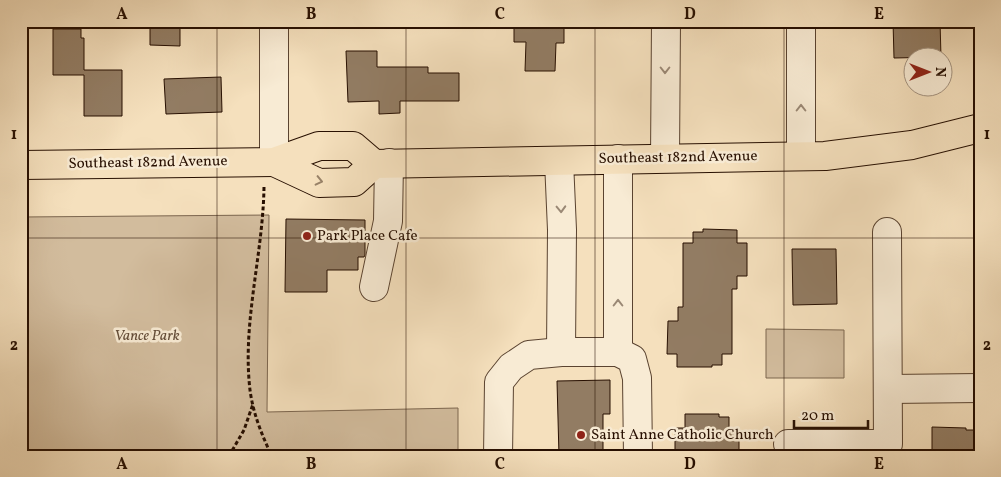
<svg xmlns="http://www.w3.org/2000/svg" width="1001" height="477" font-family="Vollkorn,serif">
  <rect width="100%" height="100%" fill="#f5e0bd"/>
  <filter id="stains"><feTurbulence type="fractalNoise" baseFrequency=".004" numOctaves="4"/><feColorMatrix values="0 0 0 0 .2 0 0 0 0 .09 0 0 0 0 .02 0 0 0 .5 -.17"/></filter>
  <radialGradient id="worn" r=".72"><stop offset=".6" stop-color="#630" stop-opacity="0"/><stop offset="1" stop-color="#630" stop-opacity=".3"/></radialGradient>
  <!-- green -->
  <g fill="#d2bc9d" stroke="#7c664f">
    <path d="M269 215 267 412 458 408V456H21V217Z"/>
    <path d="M766 329 844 330V378H766Z"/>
  </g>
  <!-- building -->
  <g fill="#927c63" stroke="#270f01">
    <path d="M514 21H564V43H556L555 71H525L526 42H514Z"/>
    <path d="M893 21H940L941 57 894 58Z"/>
    <path d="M150 22H180V46L150 45Z"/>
    <path d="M53 29H81V38H84V70H122V116H84V75H53Z"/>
    <path d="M346 51H377V67H428V73H459V101H400V113L379 114V101L348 102Z"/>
    <path d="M221 77 222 112 166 114 164 79Z"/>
    <path d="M286 219 365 220V255L364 257H358V270H327V292H285Z"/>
    <path d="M703 229 737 230V243H747V276H737V289H732V354H722V365H712V367H677V354H667L668 321H678V307H683V243H693V232H703Z"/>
    <path d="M792 249H836L837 304 793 305Z"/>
    <path d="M610 380V414H603V456H559L557 381Z"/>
    <path d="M685 414H719V417H729V428H739V456H675V428H685Z"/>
    <path d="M932 427 966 428V430H976V456H932Z"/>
  </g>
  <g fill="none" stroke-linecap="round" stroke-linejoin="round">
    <defs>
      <g id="minor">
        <path d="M274 21V162"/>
        <path d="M801 156V21"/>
        <path d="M665 158 666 21"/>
        <path d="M618 159V352"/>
        <path d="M559 161 562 230 561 352"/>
        <path d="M374 287 388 221 389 163"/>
        <path d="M889 389 980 388"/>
        <path d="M788 444H888L887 232"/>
        <path d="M498 456 499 382 511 367 529 355 561 352H618L632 359 637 378 638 456"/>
      </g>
      <g id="major">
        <path d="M274 162 319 183 354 182 374 164 825 156 912 145 980 128"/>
        <path d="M21 165 274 162 319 146H353L374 164"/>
      </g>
    </defs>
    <!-- minor casing -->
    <use href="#minor" stroke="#5a4330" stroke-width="30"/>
    <!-- major casing -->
    <use href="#major" stroke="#270f01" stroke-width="30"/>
    <!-- path -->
    <g stroke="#270f01" stroke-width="3" stroke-dasharray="4 2.5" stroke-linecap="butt">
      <path d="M264 187C263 255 242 323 250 390 253 413 262 436 272 456"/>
      <path d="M229 456 244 430 253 404"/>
    </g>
    <!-- minor -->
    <use href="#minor" stroke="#f8ebd4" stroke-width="28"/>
    <!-- major -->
    <use href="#major" stroke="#f5e0bd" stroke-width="28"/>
  </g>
  <!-- one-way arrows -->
  <defs><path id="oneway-chevron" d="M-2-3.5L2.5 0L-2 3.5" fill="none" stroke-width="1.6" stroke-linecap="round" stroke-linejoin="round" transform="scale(1.25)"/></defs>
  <g stroke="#9a8875">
    <use href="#oneway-chevron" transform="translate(665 70) rotate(90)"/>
    <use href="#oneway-chevron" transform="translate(801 108) rotate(-90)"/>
    <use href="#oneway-chevron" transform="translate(561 209) rotate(88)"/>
    <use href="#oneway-chevron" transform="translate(618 303) rotate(-90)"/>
  </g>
  <use stroke="#988268" href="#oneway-chevron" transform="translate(319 181) rotate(13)"/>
  <!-- grid -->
  <path fill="none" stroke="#270f01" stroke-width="1" stroke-opacity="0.55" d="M217 21V456M406 21V456M595 21V456M784 21V456M21 238H980"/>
  <!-- markers -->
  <g fill="#8f2418" stroke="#f8ebd4" stroke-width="2">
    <circle cx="307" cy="236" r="5"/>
    <circle cx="581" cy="435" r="5"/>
  </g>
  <g text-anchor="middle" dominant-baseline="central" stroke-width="5" stroke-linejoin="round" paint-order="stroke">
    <!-- street labels -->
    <g font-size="15" fill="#270f01" stroke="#f8ebd4">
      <text transform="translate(678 158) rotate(-1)">Southeast 182nd Avenue</text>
      <text transform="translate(148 163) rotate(-1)">Southeast 182nd Avenue</text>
    </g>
    <!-- poi labels -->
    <g font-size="15" fill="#270f01" stroke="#f8ebd4" text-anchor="start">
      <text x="317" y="236">Park Place Cafe</text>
      <text x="591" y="435">Saint Anne Catholic Church</text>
    </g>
    <!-- park labels -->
    <g font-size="15" font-style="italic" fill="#634c38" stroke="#f8ebd4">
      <text x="147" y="336">Vance Park</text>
    </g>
  </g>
  <!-- margin -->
  <rect width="1001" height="477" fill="none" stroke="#f5e0bd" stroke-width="55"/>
  <!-- north arrow -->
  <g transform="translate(928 72) rotate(90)"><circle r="24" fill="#f8ebd4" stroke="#a49380"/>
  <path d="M0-4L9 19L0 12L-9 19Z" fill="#8f2418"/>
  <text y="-8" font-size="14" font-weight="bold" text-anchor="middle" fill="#270f01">N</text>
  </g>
  <!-- scale -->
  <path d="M794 420v8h74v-8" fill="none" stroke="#270f01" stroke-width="2.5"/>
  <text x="801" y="420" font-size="15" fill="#270f01" stroke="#f8ebd4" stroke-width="4" paint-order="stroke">20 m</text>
  <rect x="28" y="28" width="946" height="422" fill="none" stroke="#270f01" stroke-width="2"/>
  <g font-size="16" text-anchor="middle" font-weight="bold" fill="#270f01">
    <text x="122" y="19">A</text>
    <text x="311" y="19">B</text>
    <text x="500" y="19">C</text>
    <text x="690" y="19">D</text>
    <text x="879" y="19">E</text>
    <text x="14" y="139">1</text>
    <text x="987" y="139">1</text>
    <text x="14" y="350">2</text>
    <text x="987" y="350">2</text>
    <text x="122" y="469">A</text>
    <text x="311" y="469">B</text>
    <text x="500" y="469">C</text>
    <text x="690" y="469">D</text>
    <text x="879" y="469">E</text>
  </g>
  <rect width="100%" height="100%" filter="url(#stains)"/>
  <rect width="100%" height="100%" fill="url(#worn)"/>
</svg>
